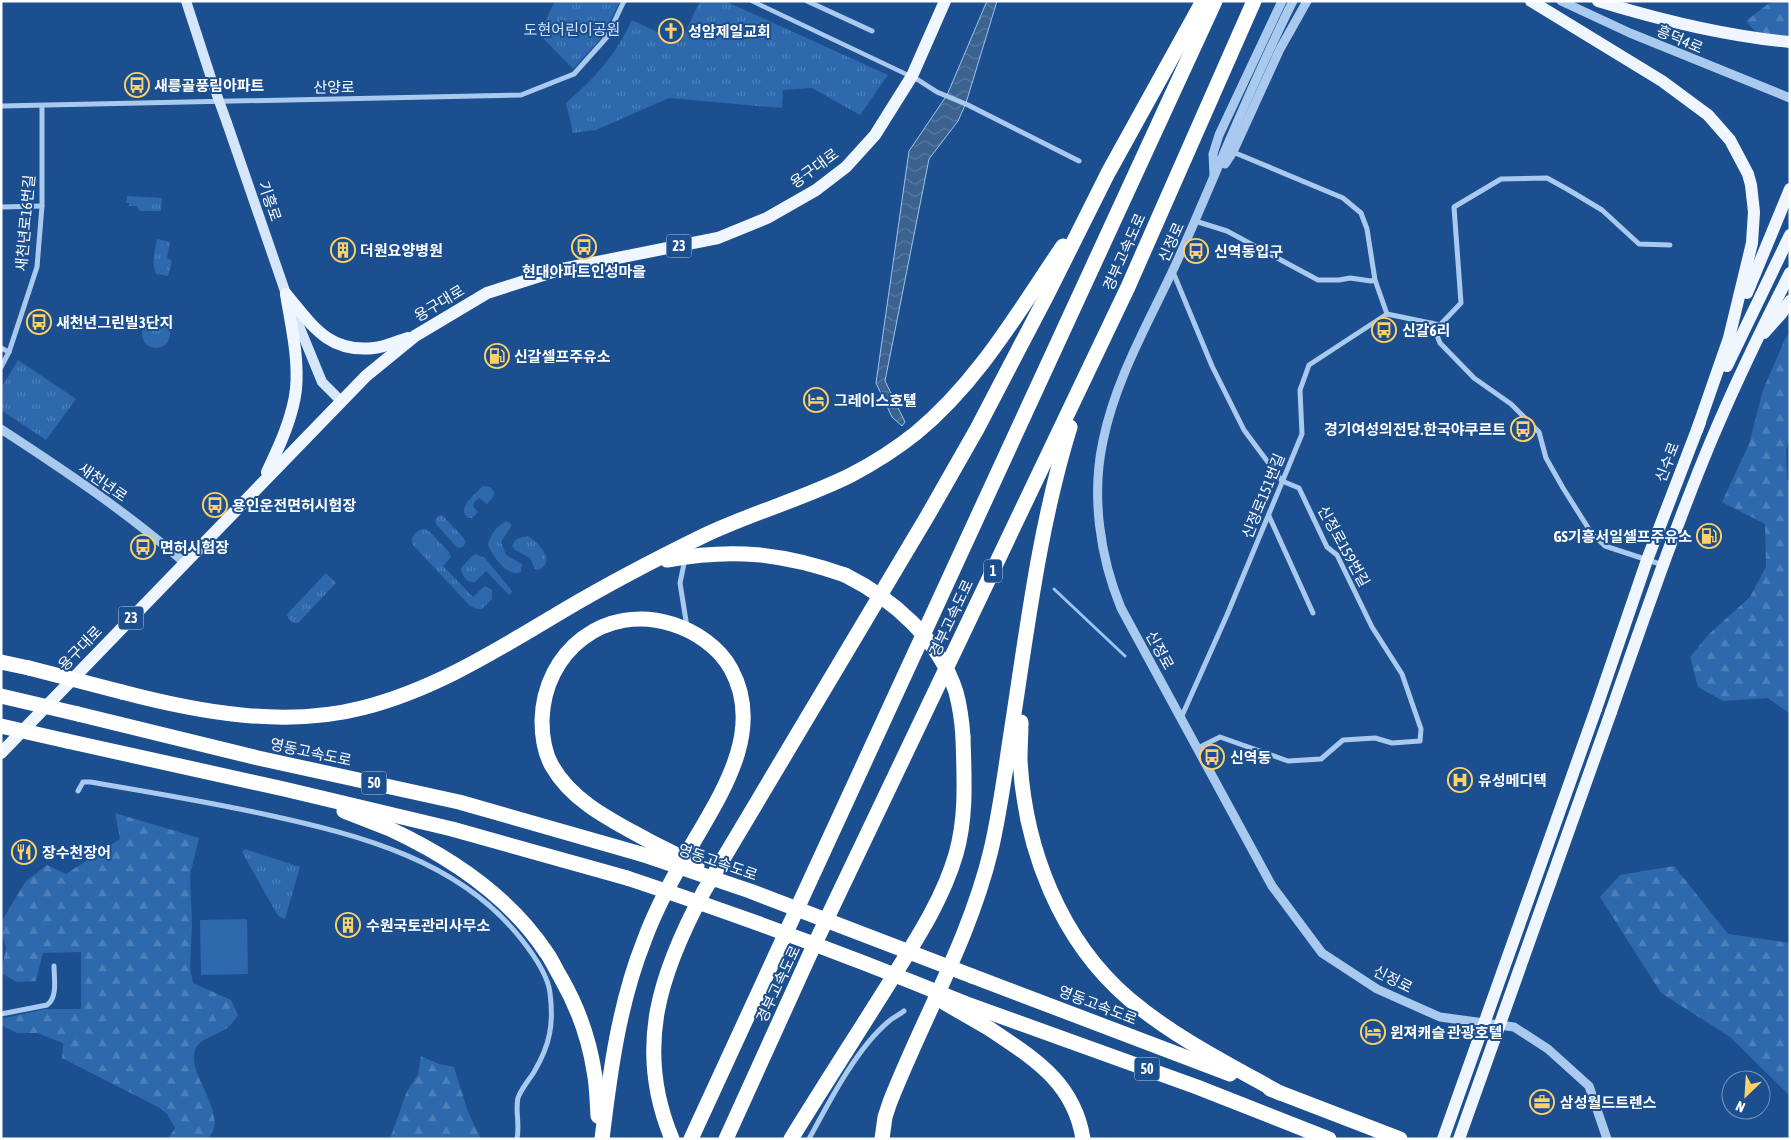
<svg xmlns="http://www.w3.org/2000/svg" width="1791" height="1140" font-family="'Asap Condensed','Noto Sans KR',sans-serif">
  <defs>
    <pattern id="grass-tufts" width="24" height="20" patternUnits="userSpaceOnUse" patternTransform="scale(1.25)"><rect width="24" height="20" fill="#2e69ad"/><path d="M3 7l-1-3M5 7V3M7 7l1-3M15 17l-1-3M17 17v-4M19 17l1-3" fill="none" stroke="#4d80b9"/></pattern>
    <pattern id="forest-firs" width="22" height="20" patternUnits="userSpaceOnUse" patternTransform="scale(1.25)"><rect width="22" height="20" fill="#2e69ad"/><path d="M5 1l3.5 6h-7zM16 11l3.5 6h-7z" fill="#4d80b9"/></pattern>
    <pattern id="water-waves" width="16" height="10" patternUnits="userSpaceOnUse" patternTransform="scale(1.25)"><rect width="16" height="10" fill="#3c6290"/><path d="M0 5q4-4 8 0t8 0" fill="none" stroke="#597aa1"/></pattern>
  </defs>
  <rect width="100%" height="100%" fill="#1b4f8f"/>
  <!-- grass -->
  <g fill="url(#grass-tufts)">
    <path d="M555 1H620L603 36 573 69 539 34Z"/>
    <path d="M700 1H725L888 75 860 115 812 88 783 90 782 108 669 98 596 130 573 133 566 103C596 77 615 56 632 20L680 43Z"/>
    <path d="M127 196 162 198 161 211H140L136 206H129V203H126Z"/>
    <path d="M157 239 170 242 167 258 172 261 168 276 156 274C151 262 155 251 157 239Z"/>
    <circle cx="156" cy="334" r="14"/>
    <path d="M18 360 76 399 46 440 1 410V388Z"/>
    <path d="M483 486 490 487 494 492 493 497 487 504 479 498 474 502 473 506 478 512 472 518H468L464 513V509L467 502Z"/>
    <path d="M440 515 443 516 463 537 466 542 463 547 458 548 455 545 436 524 435 519Z"/>
    <path d="M507 521 512 525 501 542 506 555 522 564 521 572C507 578 493 556 488 545 490 535 497 525 507 521Z"/>
    <path d="M422 529 428 530 449 552 451 557 443 566 473 597 485 586 492 590V599L482 609H477L470 606 413 545C409 538 415 532 422 529Z"/>
    <path d="M528 536C539 542 557 563 538 570L535 569 530 558 515 550 512 546C515 538 520 538 528 536Z"/>
    <path d="M475 554 485 558 512 591 510 595 508 594 486 571 475 582C466 583 462 576 461 568L471 557Z"/>
    <path d="M326 573 336 583 298 623C292 624 289 621 287 615L289 612Z"/>
    <path d="M245 849 300 867 285 919 278 916 242 852Z"/>
  </g>
  <!-- forest -->
  <g fill="url(#forest-firs)">
    <path d="M1776 1H1790V36L1757 33 1746 21 1768 4Z"/>
    <path d="M1790 333V439L1786 450 1787 479 1790 482V714L1768 698 1723 701 1698 687 1690 657 1708 635 1750 597 1766 567 1765 524 1722 502 1749 444 1763 390 1786 337Z"/>
    <path d="M115 813 199 838 190 875 192 924 190 968 193 983 231 1000 238 1015C235 1019 232 1024 228 1027 219 1035 202 1037 196 1048 183 1072 233 1117 207 1139H168L175 1128 167 1114 158 1107 62 1058 63 1043 37 1033H17L1 1025V1019L45 1009H81V952L43 953 36 981 17 982 1 973 6 948 1 931V922L26 881 47 865 66 874 120 839Z"/>
    <path d="M1674 866 1728 934 1790 943V1096L1730 1037 1661 993 1600 897 1620 875Z"/>
    <path d="M421 1056 439 1064 454 1067 468 1112 481 1139H390L407 1091 418 1075Z"/>
  </g>
  <!-- pitch -->
  <path fill="#2e69ad" d="M247 919 248 974 201 975 200 920Z"/>
  <!-- water -->
  <path fill="url(#water-waves)" stroke="#9cc4f0" d="M987 1H997L966 103 958 121 929 159 885 381 905 422 902 426 892 417 876 383 909 151 947 95Z"/>
  <g fill="none" stroke-linecap="round" stroke-linejoin="round">
    <!-- stream -->
    <path stroke="#9cc4f0" stroke-width="3" d="M1054 589 1125 656"/>
    <!-- pedestrian -->
    <path stroke="#a9c9ee" stroke-width="4.5" d="M752 1 910 76"/>
    <!-- minor -->
    <g stroke="#a9c9ee" stroke-width="5">
      <path d="M807 1 872 31"/>
      <path d="M912 76 937 92 968 105 1079 161"/>
      <path d="M1 106 521 95 574 74 607 37 624 1"/>
      <path d="M1233 152 1343 198 1361 213 1367 229 1375 280 1387 314 1440 325 1461 303 1454 207 1501 179 1547 178 1567 189 1602 210 1639 244 1670 245"/>
      <path d="M1 207 42 206"/>
      <path d="M1195 221 1227 231 1318 280H1339L1350 278 1371 281 1375 280"/>
      <path d="M1173 272 1212 366 1244 430 1282 481 1299 488 1327 547 1337 555 1372 627 1402 674 1421 729 1420 741 1392 743 1375 738 1343 740 1321 759 1288 761 1220 737 1198 748"/>
      <path d="M1432 323 1440 343 1474 378 1511 404 1539 432 1546 458 1563 488 1592 534 1605 546 1663 565"/>
      <path d="M1 348 9 352"/>
      <path d="M1 367 9 352 37 267 42 206V106"/>
      <path d="M1269 516 1313 613"/>
      <path d="M685 559 680 583 687 627"/>
      <path d="M1181 718 1227 615 1302 434 1300 390 1309 365 1387 314"/>
      <path d="M78 791 83 782H90C149 792 209 802 268 815 360 835 461 861 522 940 533 954 548 975 550 993 554 1024 550 1045 534 1072 529 1080 521 1089 518 1098 515 1110 520 1124 517 1139"/>
      <path d="M1 1014 47 1005C58 997 54 978 54 966"/>
      <path d="M809 1139C829 1102 856 1049 888 1022 892 1018 899 1015 904 1011"/>
    </g>
    <!-- tertiary -->
    <g stroke="#a9c9ee" stroke-width="9">
      <path d="M1293 1C1251 84 1217 172 1179 257 1152 317 1116 376 1103 441 1091 496 1100 557 1121 608L1272 886 1322 953 1377 989 1440 1017 1514 1027 1548 1049 1589 1086 1607 1139"/>
      <path d="M1561 1 1630 33 1790 98"/>
      <path d="M1225 164 1233 152 1280 49 1307 1"/>
      <path d="M1214 175 1213 154 1219 135 1282 1"/>
      <path d="M1 429C64 470 128 513 185 563"/>
    </g>
    <!-- secondary -->
    <g stroke="#d6e6fa" stroke-width="10">
      <path d="M186 1 214 87"/>
      <path d="M227 123 286 294 322 382 341 401"/>
    </g>
    <!-- primary -->
    <g stroke="#f0f6ff" stroke-width="12">
      <path d="M1531 1 1662 81 1708 115 1730 140 1748 174 1751 185 1754 212 1752 243 1729 338 1697 430"/>
      <path d="M1598 1C1660 20 1725 36 1790 42"/>
      <path d="M1747 293 1790 189"/>
      <path d="M286 294C312 325 328 353 374 348 385 347 397 341 408 338"/>
      <path d="M1764 333 1781 314 1790 301"/>
      <path d="M1727 366 1790 235"/>
      <path d="M267 472C279 447 293 417 296 389 299 358 291 325 286 294"/>
      <path d="M1596 709 1647 560 1700 422"/>
      <path d="M1611 712C1643 621 1674 530 1711 441 1735 384 1762 328 1790 273"/>
      <path d="M1 753 366 376 415 336 487 293 562 269 718 238 767 218 816 190 846 167 875 135 912 76 945 1"/>
    </g>
    <!-- motorway -->
    <g stroke="#fff" stroke-width="15">
      <path d="M667 560C733 548 782 553 845 575"/>
      <path d="M1 662 29 668"/>
      <path d="M122 692C198 712 284 728 362 708 437 689 500 648 566 609 610 583 656 559 703 536 751 513 803 499 851 475 874 463 896 449 916 433 978 382 1018 312 1063 246"/>
      <path d="M78 714 258 758 459 802 641 854"/>
      <path d="M1021 722C1021 734 1020 747 1020 760 1025 849 1060 940 1129 999 1174 1037 1228 1064 1280 1093"/>
      <path d="M67 741 284 789 452 829 627 878"/>
      <path d="M344 811C359 817 375 823 390 829 450 857 509 896 546 952 552 960 556 970 561 978 577 1006 589 1039 594 1071 597 1085 597 1101 598 1116"/>
      <path d="M972 976 1230 1074"/>
      <path d="M964 1003 1197 1087 1329 1139"/>
      <path d="M990 1029C1033 1058 1074 1082 1083 1139"/>
      <path d="M1270 1089 1400 1139"/>
      <path d="M602 1139C610 1072 619 1004 644 941 656 908 673 878 690 848 721 794 765 731 731 669 719 647 695 631 672 624 605 603 544 651 542 720 542 735 544 752 552 766 573 803 615 822 651 842"/>
      <path d="M672 1139C634 1048 660 973 704 891L928 515 977 429 1047 295 1108 173 1203 1"/>
      <path d="M691 1139 1215 1"/>
      <path d="M726 1139 810 954 1128 287 1254 1"/>
      <path d="M791 1139C823 1087 856 1036 888 985 914 943 942 902 956 854 967 816 964 776 963 737"/>
      <path d="M882 1139 885 1117 890 1102C923 1018 970 938 991 850 999 816 1004 781 1009 746 1026 639 1038 530 1070 427"/>
    </g>
    <!-- secondary-bridge -->
    <path stroke="#d6e6fa" stroke-width="10" d="M214 87 227 123"/>
    <!-- primary-bridge -->
    <g stroke="#f0f6ff" stroke-width="12">
      <path d="M1443 1139 1596 709"/>
      <path d="M1459 1139 1611 712"/>
    </g>
    <!-- motorway-bridge -->
    <g stroke="#fff" stroke-width="15">
      <path d="M845 575C893 599 939 639 956 692 960 707 962 722 963 737"/>
      <path d="M29 668 122 692"/>
      <path d="M1 696 78 714"/>
      <path d="M1 726 67 741"/>
      <path d="M651 842 697 865"/>
      <path d="M641 854 750 891 972 976"/>
      <path d="M627 878C741 916 853 957 964 1003"/>
      <path d="M945 1003 990 1029"/>
    </g>
  </g>
  <!-- icons -->
  <defs>
    <symbol id="church-ring" viewBox="-11 -11 22 22"><circle r="9.5" fill="#1b4f8f" stroke="#ffd166" stroke-width="1.5"/><path d="M-1.2-6h2.4v3.5h3.3v2.4h-3.3V6h-2.4V-.1h-3.3v-2.4h3.3Z" fill="#ffd166"/></symbol>
    <symbol id="bus-ring" viewBox="-11 -11 22 22"><circle r="9.5" fill="#1b4f8f" stroke="#ffd166" stroke-width="1.5"/><path d="M-5-6H5V4H4V6H2V4H-2V6H-4V4H-5ZM-3.5-4V0h7V-4ZM-3.5 1.2v1.5H-2V1.2ZM2 1.2v1.5H3.5V1.2Z" fill="#ffd166"/></symbol>
    <symbol id="building-ring" viewBox="-11 -11 22 22"><circle r="9.5" fill="#1b4f8f" stroke="#ffd166" stroke-width="1.5"/><path d="M-4-6H4V6H1V3H-1V6H-4ZM-2.5-4.3h1.7v1.8h-1.7ZM.8-4.3h1.7v1.8H.8ZM-2.5-1h1.7V.8h-1.7ZM.8-1h1.7V.8H.8Z" fill="#ffd166"/></symbol>
    <symbol id="fuel-ring" viewBox="-11 -11 22 22"><circle r="9.5" fill="#1b4f8f" stroke="#ffd166" stroke-width="1.5"/><path d="M-5.5-6h7V0h2V4h1.3V-2.5L3-4.5l.8-.8L6-3V5H2.5V1h-1V6h-7ZM-4.2-4.7v3.2H.2V-4.7Z" fill="#ffd166"/></symbol>
    <symbol id="hotel-ring" viewBox="-11 -11 22 22"><circle r="9.5" fill="#1b4f8f" stroke="#ffd166" stroke-width="1.5"/><path d="M-6-4.5h1.5V1H6V5H4.5V3h-9V5H-6ZM-4 0a1.8 1.8 0 1 1 3.6 0ZM.5 0V-2.5h3Q6-2.5 6 0Z" fill="#ffd166"/></symbol>
    <symbol id="hospital-ring" viewBox="-11 -11 22 22"><circle r="9.5" fill="#1b4f8f" stroke="#ffd166" stroke-width="1.5"/><path d="M-5-5h3v3.5h4V-5h3V5h-3V1.5h-4V5h-3Z" fill="#ffd166"/></symbol>
    <symbol id="restaurant-ring" viewBox="-11 -11 22 22"><circle r="9.5" fill="#1b4f8f" stroke="#ffd166" stroke-width="1.5"/><path d="M-5-6h1v4h1v-4h1v4h1v-4h1v5L-1.5 .5V6h-2V.5L-5-1ZM5-6V6H3V1.5H1.5Q1.5-4 5-6Z" fill="#ffd166"/></symbol>
    <symbol id="office-ring" viewBox="-11 -11 22 22"><circle r="9.5" fill="#1b4f8f" stroke="#ffd166" stroke-width="1.5"/><path d="M-6-3h4V-5.5h4V-3h4V5H-6ZM-1-4.5V-3h2v-1.5ZM-6 0V1H6V0Z" fill="#ffd166"/></symbol>
  </defs>
  <g fill-rule="evenodd">
    <use href="#church-ring" x="657" y="17" width="28" height="28"/>
    <use href="#bus-ring" x="123" y="71" width="28" height="28"/>
    <use href="#bus-ring" x="570" y="233" width="28" height="28"/>
    <use href="#building-ring" x="329" y="236" width="28" height="28"/>
    <use href="#bus-ring" x="1182" y="237" width="28" height="28"/>
    <use href="#bus-ring" x="25" y="308" width="28" height="28"/>
    <use href="#bus-ring" x="1370" y="316" width="28" height="28"/>
    <use href="#fuel-ring" x="483" y="342" width="28" height="28"/>
    <use href="#hotel-ring" x="802" y="386" width="28" height="28"/>
    <use href="#bus-ring" x="1509" y="415" width="28" height="28"/>
    <use href="#bus-ring" x="201" y="491" width="28" height="28"/>
    <use href="#fuel-ring" x="1695" y="522" width="28" height="28"/>
    <use href="#bus-ring" x="129" y="533" width="28" height="28"/>
    <use href="#bus-ring" x="1198" y="743" width="28" height="28"/>
    <use href="#hospital-ring" x="1446" y="766" width="28" height="28"/>
    <use href="#restaurant-ring" x="10" y="838" width="28" height="28"/>
    <use href="#building-ring" x="334" y="911" width="28" height="28"/>
    <use href="#hotel-ring" x="1359" y="1018" width="28" height="28"/>
    <use href="#office-ring" x="1528" y="1088" width="28" height="28"/>
  </g>
  <g text-anchor="middle" dominant-baseline="central" stroke-width="4" stroke-linejoin="round" paint-order="stroke">
    <!-- shield labels -->
    <g fill="#1b4f8f" stroke="#bbcadd" stroke-width="1">
      <rect x="666.5" y="234.5" width="25" height="23" rx="4"/>
      <rect x="984" y="559.5" width="18" height="23" rx="4"/>
      <rect x="118.5" y="606.5" width="25" height="23" rx="4"/>
      <rect x="361.5" y="771.5" width="25" height="23" rx="4"/>
      <rect x="1134.5" y="1057.5" width="25" height="23" rx="4"/>
    </g>
    <g font-size="14" font-weight="bold" fill="#fff">
      <text x="679" y="246">23</text>
      <text x="993" y="571">1</text>
      <text x="131" y="618">23</text>
      <text x="374" y="783">50</text>
      <text x="1147" y="1069">50</text>
    </g>
    <!-- park labels -->
    <g font-size="15" fill="#cfe3fa" stroke="#1b4f8f">
      <text x="572" y="29">도현어린이공원</text>
    </g>
    <!-- poi labels -->
    <g font-size="15" font-weight="bold" fill="#fff" stroke="#1b4f8f" text-anchor="start">
      <text x="688" y="31">성암제일교회</text>
      <text x="154" y="85">새릉골풍림아파트</text>
      <text x="360" y="250">더원요양병원</text>
      <text x="1214" y="251">신역동입구</text>
      <text x="584" y="271" text-anchor="middle">현대아파트인성마을</text>
      <text x="56" y="322">새천년그린빌3단지</text>
      <text x="1402" y="330">신갈6리</text>
      <text x="514" y="356">신갈셀프주유소</text>
      <text x="834" y="400">그레이스호텔</text>
      <text x="1506" y="429" text-anchor="end">경기여성의전당.한국야쿠르트</text>
      <text x="232" y="505">용인운전면허시험장</text>
      <text x="1692" y="536" text-anchor="end">GS기흥서일셀프주유소</text>
      <text x="160" y="547">면허시험장</text>
      <text x="1230" y="757">신역동</text>
      <text x="1478" y="780">유성메디텍</text>
      <text x="42" y="852">장수천장어</text>
      <text x="366" y="925">수원국토관리사무소</text>
      <text x="1390" y="1032">윈져캐슬 관광호텔</text>
      <text x="1560" y="1102">삼성월드트렌스</text>
    </g>
    <!-- street labels -->
    <g font-size="15" fill="#fff" stroke="#1b4f8f">
      <text transform="translate(1680 39) rotate(23)">흥덕4로</text>
      <text transform="translate(334 87) rotate(-1)">산양로</text>
      <text transform="translate(814 168) rotate(-36)">용구대로</text>
      <text transform="translate(270 201) rotate(71)">기흥로</text>
      <text transform="translate(25 223) rotate(-85)">새천년로16번길</text>
      <text transform="translate(1171 242) rotate(-66)">신정로</text>
      <text transform="translate(1124 252) rotate(-66)">경부고속도로</text>
      <text transform="translate(439 303) rotate(-31)">용구대로</text>
      <text transform="translate(1667 462) rotate(-69)">신수로</text>
      <text transform="translate(103 482) rotate(35)">새천년로</text>
      <text transform="translate(1263 496) rotate(-68)">신정로151번길</text>
      <text transform="translate(1344 546) rotate(61)">신정로159번길</text>
      <text transform="translate(951 618) rotate(-65)">경부고속도로</text>
      <text transform="translate(80 648) rotate(-46)">용구대로</text>
      <text transform="translate(1160 650) rotate(61)">신정로</text>
      <text transform="translate(311 752) rotate(12)">영동고속도로</text>
      <text transform="translate(718 862) rotate(19)">영동고속도로</text>
      <text transform="translate(1393 979) rotate(27)">신정로</text>
      <text transform="translate(778 984) rotate(-65)">경부고속도로</text>
      <text transform="translate(1098 1005) rotate(21)">영동고속도로</text>
    </g>
  </g>
  <!-- border -->
  <rect width="1791" height="1140" fill="none" stroke="#ffffff" stroke-width="5"/>
  <!-- north arrow -->
  <g transform="translate(1746 1095) rotate(205)"><circle r="24" fill="#1b4f8f" stroke="#7695bc"/>
  <path d="M0-4L9 19L0 12L-9 19Z" fill="#ffd166"/>
  <text y="-8" font-size="14" font-weight="bold" text-anchor="middle" fill="#ffffff">N</text>
  </g>
</svg>
